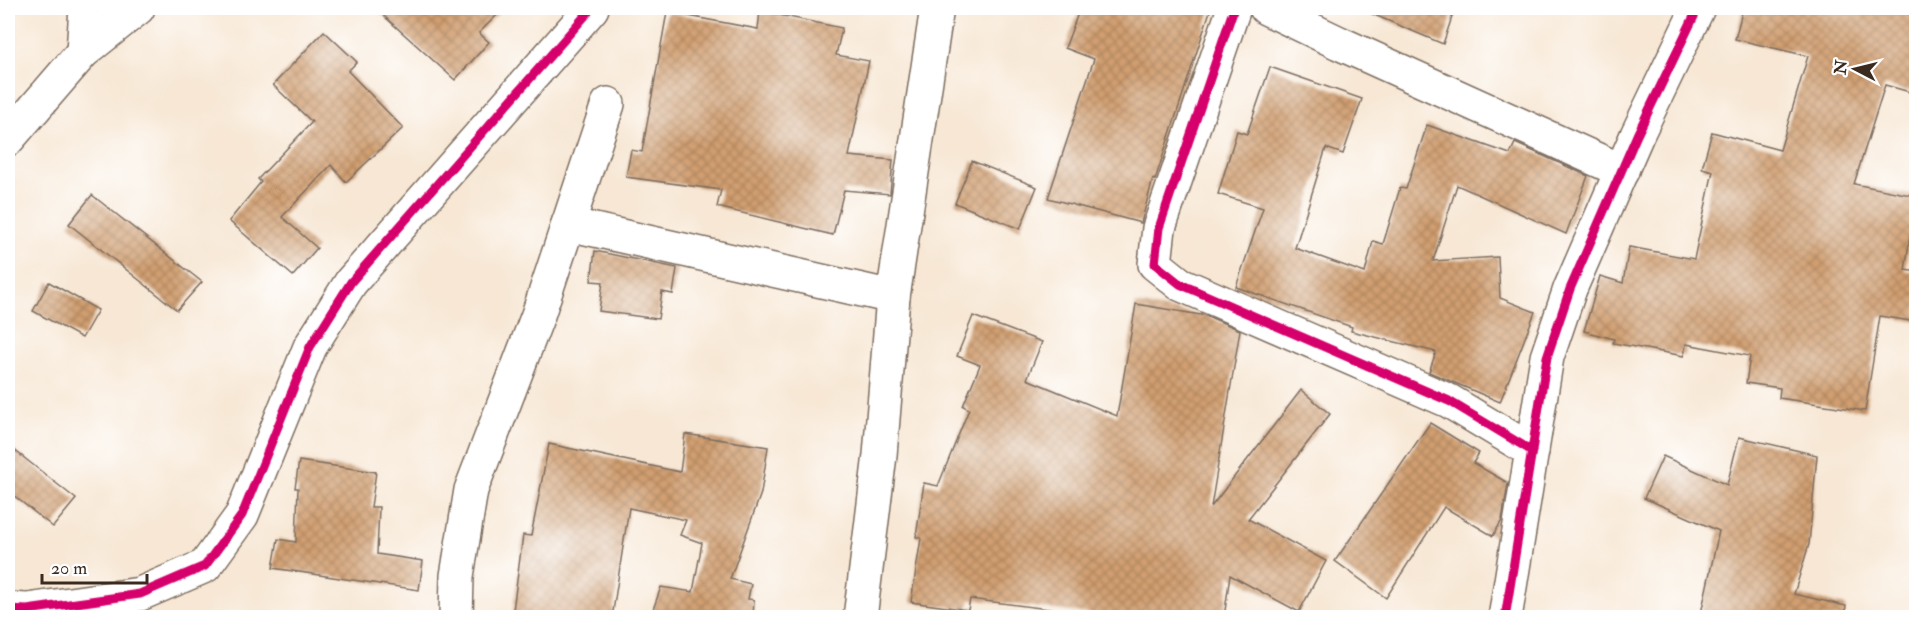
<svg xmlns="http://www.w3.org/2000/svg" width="1924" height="625" font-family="'IM FELL Double Pica',serif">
  <defs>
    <pattern id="building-cross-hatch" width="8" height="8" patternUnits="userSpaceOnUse" patternTransform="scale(1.5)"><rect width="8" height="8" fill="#d19f71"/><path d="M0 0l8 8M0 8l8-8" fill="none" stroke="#ab825c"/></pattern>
  </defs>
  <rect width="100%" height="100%" fill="#fff"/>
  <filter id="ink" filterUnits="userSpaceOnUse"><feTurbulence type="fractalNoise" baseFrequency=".0167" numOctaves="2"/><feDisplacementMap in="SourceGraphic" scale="12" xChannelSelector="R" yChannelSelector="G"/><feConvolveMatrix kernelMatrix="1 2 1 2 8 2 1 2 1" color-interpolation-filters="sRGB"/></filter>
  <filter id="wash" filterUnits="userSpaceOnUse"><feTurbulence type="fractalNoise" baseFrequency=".008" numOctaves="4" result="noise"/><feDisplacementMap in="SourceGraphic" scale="24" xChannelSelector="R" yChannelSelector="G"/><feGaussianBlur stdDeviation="1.35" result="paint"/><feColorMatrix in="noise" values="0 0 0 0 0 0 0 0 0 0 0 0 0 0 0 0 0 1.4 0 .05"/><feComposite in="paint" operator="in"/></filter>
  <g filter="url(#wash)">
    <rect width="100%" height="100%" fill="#f7e7d4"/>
    <g id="blocks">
      <!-- building -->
      <g fill="url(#building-cross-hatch)">
        <path d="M375 8H504L479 33 489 42 455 80Z"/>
        <path d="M1080 8H1211L1155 180 1153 179 1141 223 1048 198 1094 59 1065 48Z"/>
        <path d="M1358 8H1455L1443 44Z"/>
        <path d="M1743 8H1887L1917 16V72L1910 92 1885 85 1854 184 1916 196 1905 270 1917 272V322L1880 316 1865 411 1779 398 1780 388 1746 383 1750 356 1686 344 1684 356 1613 343 1614 339 1584 331 1600 276 1623 283 1629 247 1694 259 1713 171 1702 168 1712 132 1780 150 1808 56 1735 39Z"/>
        <path d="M760 11 842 28 836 55 869 61 849 156 893 160 890 194 844 190 833 235 717 207 721 190 626 177 631 150 642 152 667 12 758 29Z"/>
        <path d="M324 31 357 62 348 71 403 128 346 182 331 165 282 217 317 248 293 276 229 221 261 182 258 179 312 122 273 85Z"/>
        <path d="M1270 67 1362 99 1343 154 1326 148 1295 248 1365 273 1373 241 1383 244 1400 188 1406 189 1427 125 1510 154 1515 143 1588 176 1566 234 1457 185 1433 261 1498 257 1500 298 1535 312 1500 402 1429 372 1436 352 1351 331 1352 327 1236 287 1263 208 1218 194 1237 131 1247 134Z"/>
        <path d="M972 161 1037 187 1020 229 955 203Z"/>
        <path d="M92 195 202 282 177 310 69 224Z"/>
        <path d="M595 251 677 268 673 294 662 292 658 319 599 311 603 282 591 281Z"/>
        <path d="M49 282 98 310 82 338 33 311Z"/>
        <path d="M1136 304 1207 316 1240 330 1211 507 1301 390 1330 414 1248 519 1326 561 1299 612 1230 575 1224 618H1119L970 599 968 610 911 602 921 538 916 537 924 483 938 486 969 409 963 406 980 365 957 356 973 316 1042 342 1027 379 1117 416Z"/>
        <path d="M1430 423 1479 453 1473 463 1508 483 1502 520 1493 536 1444 507 1386 598 1335 561Z"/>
        <path d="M685 434 768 447 761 493 730 579 751 584 748 599 754 600 753 618H650L661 587 693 592 702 543 680 535 686 520 629 508 612 618H512L523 535 531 536 549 444 680 472Z"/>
        <path d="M1739 437 1817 455 1809 544 1794 594 1846 606 1844 618H1700L1719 531 1644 498 1663 456 1727 485Z"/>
        <path d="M8 445 76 499 53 527 8 491Z"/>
        <path d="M299 461 376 472 371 507H379L377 554 423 561 419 590 273 568 278 539 296 542 298 488H295Z"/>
      </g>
    </g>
  </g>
  <g filter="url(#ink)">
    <use href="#blocks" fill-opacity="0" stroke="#7d6c5e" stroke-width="1.5"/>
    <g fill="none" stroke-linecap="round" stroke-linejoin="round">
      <defs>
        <g id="street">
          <path d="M1234 8 1159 228 1155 264 1180 284 1449 401 1532 451"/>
          <path d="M1266 8 1339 43 1622 171"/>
          <path d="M83 52 86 8"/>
          <path d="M8 139 83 52 138 8"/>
          <path d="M568 224 893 297"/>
          <path d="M8 609 27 610 140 594 205 566 242 515 310 347 351 282 592 8"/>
          <path d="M456 618 457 576 471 490 538 315 608 104"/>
          <path d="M860 618 880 455 893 297 937 8"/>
          <path d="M1505 618 1547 357 1570 289 1637 135 1698 8"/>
        </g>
      </defs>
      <!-- street casing -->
      <use href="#street" stroke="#7d6c5e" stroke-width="36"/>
      <!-- street -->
      <use href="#street" stroke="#fff" stroke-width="33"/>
      <defs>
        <g id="cycleway">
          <path d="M1234 8 1159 228 1155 264 1180 284 1449 401 1532 451"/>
          <path d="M8 609 27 610 140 594 205 566 242 515 310 347 351 282 592 8"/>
          <path d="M1505 618 1547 357 1570 289 1637 135 1698 8"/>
        </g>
      </defs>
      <!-- cycleway casing -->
      <use href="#cycleway" stroke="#fff" stroke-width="13"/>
      <!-- cycleway -->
      <use href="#cycleway" stroke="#d6006c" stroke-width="9"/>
    </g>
  </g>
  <!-- margin -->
  <rect width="1924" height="625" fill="none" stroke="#fff" stroke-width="30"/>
  <!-- north arrow -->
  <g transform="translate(1855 69) rotate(277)" stroke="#ffffff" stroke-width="4.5" paint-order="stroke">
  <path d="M0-4.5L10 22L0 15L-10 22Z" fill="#3b2a1e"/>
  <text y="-9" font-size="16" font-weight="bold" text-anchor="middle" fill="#3b2a1e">N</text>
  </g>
  <!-- scale -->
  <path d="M42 574v9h105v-9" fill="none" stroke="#3b2a1e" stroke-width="3"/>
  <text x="51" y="574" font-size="18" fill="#3b2a1e" stroke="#ffffff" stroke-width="4.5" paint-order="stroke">20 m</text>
</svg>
